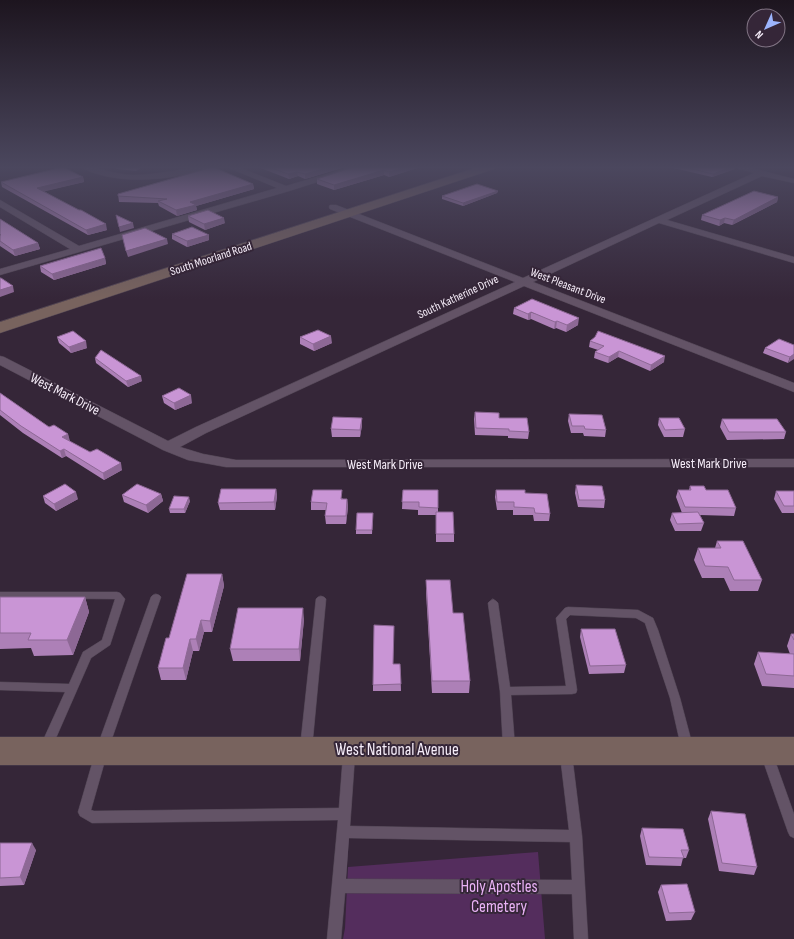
<svg xmlns="http://www.w3.org/2000/svg" width="794" height="939" font-family="'Sofia Sans Condensed',sans-serif">
  <rect width="100%" height="100%" fill="#352638"/>
  <!-- green -->
  <path fill="#542d5d" d="M538 852 545 939H343L345 928 348 867Z"/>
  <g fill="none" stroke-linecap="round" stroke-linejoin="round">
    <defs>
      <g id="service">
        <path d="M0 592H117L120 593 125 599 111 642 110 645 91 658 52 747 50 751 46 752 42 751 40 747 65 692 0 690V682L69 684 83 652 102 640 115 599 0 598Z"/>
        <path d="M156 594 159 595 161 597 108 750 91 810 94 811 339 808 343 755 345 751 349 750 353 751 355 755 350 826 569 830 560 755 562 751 566 750 570 751 572 755 582 836 588 939H574L572 894 345 893 341 939H327L338 820 92 823 80 816 78 812 96 750 151 597 153 595ZM349 838 570 842 572 880 346 879Z"/>
        <path d="M321 596 324 597 326 599 312 748 310 752 306 753 302 752 300 748 316 599 318 597Z"/>
        <path d="M493 599 496 601 498 603 510 687 566 686 556 618 565 608 568 607 638 610 653 618 658 630 680 698 693 747 691 751 687 752 683 751 681 747 670 698 645 623 636 618 570 615 566 619 577 690 576 693 572 694 511 695 515 747 513 751 509 752 505 751 503 747 500 691 488 603 490 601Z"/>
        <path d="M767 750 771 751 773 755 794 814V838L790 836 788 832 761 755 763 751Z"/>
      </g>
      <g id="minor">
        <path d="M82 167C100 167 116 175 133 175 160 175 186 167 213 167L212 169C177 177 141 184 105 176 98 174 88 172 82 167Z"/>
        <path d="M227 167H238L286 186 351 167H364L289 191 0 275V269L70 249 0 207V200L79 246 277 188Z"/>
        <path d="M733 167H747L794 179V183L762 176 667 220 794 257V263L659 223 533 282 794 383V392L524 286 206 433 180 447 203 454 236 460 794 459V467H226L188 460 163 450 0 365V356L4 357 168 441 196 427 515 282 330 209 329 207 330 205H336L523 278 754 173Z"/>
      </g>
      <g id="secondary">
        <path d="M478 167H496L494 169 0 333V322Z"/>
        <rect x="0" y="737" width="794" height="28"/>
      </g>
    </defs>
    <!-- service casing -->
    <use href="#service" stroke="#504453" stroke-width="1"/>
    <!-- minor casing -->
    <use href="#minor" stroke="#504453" stroke-width="1"/>
    <!-- secondary casing -->
    <use href="#secondary" stroke="#504453" stroke-width="1"/>
    <!-- service -->
    <use href="#service" fill="#635366" fill-rule="evenodd"/>
    <!-- minor -->
    <use href="#minor" fill="#635366" fill-rule="evenodd"/>
    <!-- secondary -->
    <use href="#secondary" fill="#78635e" fill-rule="evenodd"/>
  </g>
  <!-- wall -->
  <g fill="#ad80b7">
    <path d="M113 167H142L136 171 118 169Z"/>
    <path d="M258 167H345L305 179 298 176 289 179Z"/>
    <path d="M354 167H420L389 177 384 175 334 190 317 184V179Z"/>
    <path d="M669 167H735V169L712 177Z"/>
    <path d="M83 177 84 182 44 191 107 230 88 235 2 187 1 182Z"/>
    <path d="M253 184 254 189 196 206 197 210 177 216 159 206 158 203 119 202 118 194Z"/>
    <path d="M498 191 497 193 463 206 442 199V196Z"/>
    <path d="M778 197 777 202 732 225 724 223 719 226 701 220 702 215Z"/>
    <path d="M188 216 225 223 205 230 189 222Z"/>
    <path d="M0 219 38 243 40 249 15 256 0 246Z"/>
    <path d="M172 234 209 240 187 247 172 239Z"/>
    <path d="M105 258 106 264 54 280 41 272 40 266Z"/>
    <path d="M514 308 578 325 566 332 556 328 554 329 531 319 528 320 513 314Z"/>
    <path d="M57 337 87 348 71 353 59 343Z"/>
    <path d="M300 337 332 343 314 351 300 344Z"/>
    <path d="M590 341 664 362 650 371 618 357 608 363 594 358 595 352 598 350 589 347Z"/>
    <path d="M794 345 788 363 763 353 765 348Z"/>
    <path d="M95 358 142 381 128 387 96 363Z"/>
    <path d="M0 393 49 427 68 434 69 441 122 470 104 480 66 456 62 458 23 433 0 415Z"/>
    <path d="M162 396 192 403 175 410 164 403Z"/>
    <path d="M475 412 499 418 529 432 528 439 508 438V436L475 435 474 419Z"/>
    <path d="M569 414 606 430 605 437 584 436 583 433H571L568 421Z"/>
    <path d="M659 418 685 429 683 437H664L658 425Z"/>
    <path d="M722 419 786 432 784 439 727 440 720 427Z"/>
    <path d="M362 425 360 437H332L331 429Z"/>
    <path d="M576 485 605 500 604 508 578 507 575 493Z"/>
    <path d="M690 486 706 490 736 508 734 516 700 515 704 523 701 531H675L670 520 672 513H682L676 497 678 490H689Z"/>
    <path d="M276 489 277 496 275 510H220L218 503Z"/>
    <path d="M403 490H438V512L454 534V542H436V515H418V510L402 509Z"/>
    <path d="M496 490 525 493 550 514 549 521H534L533 515H513V510H497L495 497Z"/>
    <path d="M776 491H794V513H782L774 499Z"/>
    <path d="M161 494 163 501 148 513 124 502 122 495Z"/>
    <path d="M43 496 78 499 56 511 45 503Z"/>
    <path d="M343 498 342 499H347L348 507 346 524H326L325 516 326 510H311V502Z"/>
    <path d="M190 501 185 513H170L169 509Z"/>
    <path d="M373 513 372 534H356V530Z"/>
    <path d="M717 541 762 580 758 591H730L724 578H702L694 560 698 548H715Z"/>
    <path d="M222 574 224 586 212 632H204L199 651H193L186 680H161L158 668 169 638Z"/>
    <path d="M426 580 453 613 470 681 469 693H432L426 592Z"/>
    <path d="M0 597H85L89 612 73 655 34 656 31 648 0 649Z"/>
    <path d="M304 619 300 661H233L230 649Z"/>
    <path d="M581 629 626 665 624 673 589 674 580 637Z"/>
    <path d="M791 634H794V688L762 686 754 664 758 652 790 654 787 646Z"/>
    <path d="M393 664H400L401 691H373V685Z"/>
    <path d="M711 811 757 867 754 875 719 871 708 819Z"/>
    <path d="M642 828 689 850 686 858H683L681 866 646 865 640 836Z"/>
    <path d="M0 843 36 850 24 885 0 886Z"/>
    <path d="M661 885 695 912 691 920 666 921 658 892Z"/>
  </g>
  <!-- shaded-wall -->
  <g fill="#8d6895">
    <path d="M136 167H142L136 171Z"/>
    <path d="M330 167H345L305 179V174Z"/>
    <path d="M406 167H420L389 177V172Z"/>
    <path d="M731 167H735V169L712 177 713 174Z"/>
    <path d="M384 170V175L334 190V185Z"/>
    <path d="M297 172 298 176 289 179 288 174Z"/>
    <path d="M83 177 84 182 38 193 37 188Z"/>
    <path d="M253 184 254 189 196 206 197 210 177 216 176 210 190 202Z"/>
    <path d="M498 191 497 193 463 206V203Z"/>
    <path d="M778 197 777 202 732 225 734 220Z"/>
    <path d="M224 218 225 223 205 230 204 224Z"/>
    <path d="M725 218 724 223 719 226 720 220Z"/>
    <path d="M133 223 134 228 120 232 119 227Z"/>
    <path d="M106 224 107 230 88 235 86 230Z"/>
    <path d="M209 235V240L187 247V241Z"/>
    <path d="M167 239 168 244 128 257 126 251Z"/>
    <path d="M38 243 40 249 15 256 13 250Z"/>
    <path d="M105 258 106 264 54 280 52 274Z"/>
    <path d="M13 286 14 292 0 297V290Z"/>
    <path d="M531 312V319L528 320V314Z"/>
    <path d="M579 318 578 325 566 332 567 325Z"/>
    <path d="M557 321 556 328 554 329 555 322Z"/>
    <path d="M331 336 332 343 314 351 313 344Z"/>
    <path d="M86 341 87 348 71 353 69 347Z"/>
    <path d="M619 351 618 357 608 363 609 357Z"/>
    <path d="M794 354V359L788 363 790 357Z"/>
    <path d="M665 356 664 362 650 371 651 365Z"/>
    <path d="M141 376 142 381 128 387 126 381Z"/>
    <path d="M191 395 192 403 175 410 174 403Z"/>
    <path d="M362 418V425L360 437V430Z"/>
    <path d="M68 434 70 441 64 444 62 437Z"/>
    <path d="M64 449 66 456 62 458 60 451Z"/>
    <path d="M121 463 122 470 104 480 103 473Z"/>
    <path d="M276 489 277 496 275 510 274 502Z"/>
    <path d="M76 492 78 499 56 511 54 504Z"/>
    <path d="M161 494 163 501 148 513 146 505Z"/>
    <path d="M189 497 190 501 185 513 184 509Z"/>
    <path d="M347 499 348 507 346 524V516Z"/>
    <path d="M222 574 224 586 212 632 210 621Z"/>
    <path d="M85 597 89 612 73 655 67 640Z"/>
    <path d="M303 608 304 619 300 661 299 649Z"/>
    <path d="M201 620 204 632 199 651 196 639Z"/>
    <path d="M190 639 193 651 186 680 183 668Z"/>
    <path d="M32 843 36 850 24 885 20 877Z"/>
  </g>
  <!-- building -->
  <g fill="#c995d5" stroke="#8d6895">
    <path d="M63 167 83 177 37 188 79 210H81L106 224 86 230 1 182Z"/>
    <path d="M213 167 253 184 190 202 196 205 176 210 158 201 167 199 118 196V194Z"/>
    <path d="M269 167H330L305 174 297 172 288 174Z"/>
    <path d="M354 167H406L389 172 384 170 334 185 317 179Z"/>
    <path d="M685 167H731L713 174Z"/>
    <path d="M477 184 498 191 463 203 442 196Z"/>
    <path d="M754 191 778 197 734 220 725 218 720 220 702 215Z"/>
    <path d="M208 210 224 218 204 224 188 216Z"/>
    <path d="M116 215 133 223 119 227Z"/>
    <path d="M0 219 38 243 13 250 0 241V235H1L0 234Z"/>
    <path d="M192 227 209 235 187 241 172 234Z"/>
    <path d="M145 228 167 239 126 251 122 235Z"/>
    <path d="M101 248 105 258 52 274 40 266Z"/>
    <path d="M0 278H1L13 286 0 290Z"/>
    <path d="M532 299 579 318 567 325 557 321 555 322 531 312 528 314 514 308Z"/>
    <path d="M318 330 331 336 313 344 300 337Z"/>
    <path d="M73 331 86 341 69 347 57 337Z"/>
    <path d="M598 331 665 356 651 365 619 351 609 357 595 352 604 346 590 341 595 337Z"/>
    <path d="M779 339 794 345V354L790 357 765 348Z"/>
    <path d="M101 350 141 376 126 381 95 358Z"/>
    <path d="M179 388 191 395 174 403 162 396Z"/>
    <path d="M0 393 49 427 54 425 68 434 62 437 90 452 97 449 121 463 103 473 64 449 60 451 21 426 0 410Z"/>
    <path d="M475 412 499 413V418H527L529 432 509 431V429L476 428Z"/>
    <path d="M569 414 602 415 606 430 585 429 584 426H572Z"/>
    <path d="M333 417 362 418 360 430 331 429Z"/>
    <path d="M659 418H679L685 429 665 430Z"/>
    <path d="M722 419H777L786 432H729Z"/>
    <path d="M65 484 76 492 54 504 43 496Z"/>
    <path d="M137 484 161 494 146 505 122 495Z"/>
    <path d="M576 485 602 486 605 500H579Z"/>
    <path d="M690 486H704L706 490H728L736 508 685 507 678 490H691Z"/>
    <path d="M221 489H276L274 502 218 503Z"/>
    <path d="M313 490H342L341 499H347L346 516H325L327 503 311 502Z"/>
    <path d="M403 490H438V508L419 507V502H402Z"/>
    <path d="M496 490H525V493L547 494 550 514 535 513 534 508 514 507V502H497Z"/>
    <path d="M776 491H794V506H784Z"/>
    <path d="M174 496 189 497 184 509H169Z"/>
    <path d="M436 512H453L454 534H436Z"/>
    <path d="M698 512 704 523 677 524 672 513Z"/>
    <path d="M357 513H373L372 530H356Z"/>
    <path d="M717 541H743L762 580H734L728 567 705 566 698 548H721Z"/>
    <path d="M187 574H222L210 621 201 620 196 639H190L183 668H158L166 638H169Z"/>
    <path d="M426 580H450L453 613H463L470 681H432Z"/>
    <path d="M0 597H85L67 640H28L31 633H0Z"/>
    <path d="M238 608H303L299 649H230Z"/>
    <path d="M374 625 394 626 393 664H400L401 684 373 685Z"/>
    <path d="M581 629H615L626 665 590 666Z"/>
    <path d="M791 634H794V640Z"/>
    <path d="M758 652 794 654V676L766 674Z"/>
    <path d="M711 811 745 814 757 867 722 863Z"/>
    <path d="M642 828 683 829 689 850H681L684 858 649 857Z"/>
    <path d="M0 843H32L20 877 0 878Z"/>
    <path d="M687 884 695 912 669 913 661 885Z"/>
  </g>
  <!-- sky -->
  <linearGradient id="sky" x2="0" y2="1"><stop stop-color="#1d151f"/><stop offset="0.56" stop-color="#4b475e"/><stop offset="1" stop-color="#4b475e" stop-opacity="0"/></linearGradient>
  <rect width="794" height="299" fill="url(#sky)"/>
  <g text-anchor="middle" dominant-baseline="central" stroke-width="4" stroke-linejoin="round" paint-order="stroke">
    <!-- far-street labels -->
    <g font-size="12" fill="#f5ecf8" stroke="#352638">
      <text transform="translate(211 259) rotate(-18)">South Moorland Road</text>
      <text transform="translate(568 286) rotate(21)">West Pleasant Drive</text>
      <text transform="translate(458 297) rotate(-25)">South Katherine Drive</text>
    </g>
    <!-- street labels -->
    <g font-size="14" fill="#f5ecf8" stroke="#352638">
      <text transform="translate(65 394) rotate(27)">West Mark Drive</text>
      <text x="709" y="463">West Mark Drive</text>
      <text x="385" y="464">West Mark Drive</text>
    </g>
    <!-- near-street labels -->
    <g font-size="17" fill="#f5ecf8" stroke="#352638">
      <text x="397" y="750">West National Avenue</text>
    </g>
    <!-- near-park labels -->
    <g font-size="17" fill="#e9b2f5" stroke="#352638">
      <text x="499" y="887">Holy Apostles<tspan x="499" dy="20">Cemetery</tspan></text>
    </g>
  </g>
  <!-- north arrow -->
  <g transform="translate(766 28) rotate(225)"><circle r="19" fill="#352638" stroke="#827585"/>
  <path d="M0-3L7 15L0 10L-7 15Z" fill="#9cb4fd"/>
  <text y="-6" font-size="11" font-weight="bold" text-anchor="middle" fill="#f5ecf8">N</text>
  </g>
</svg>
